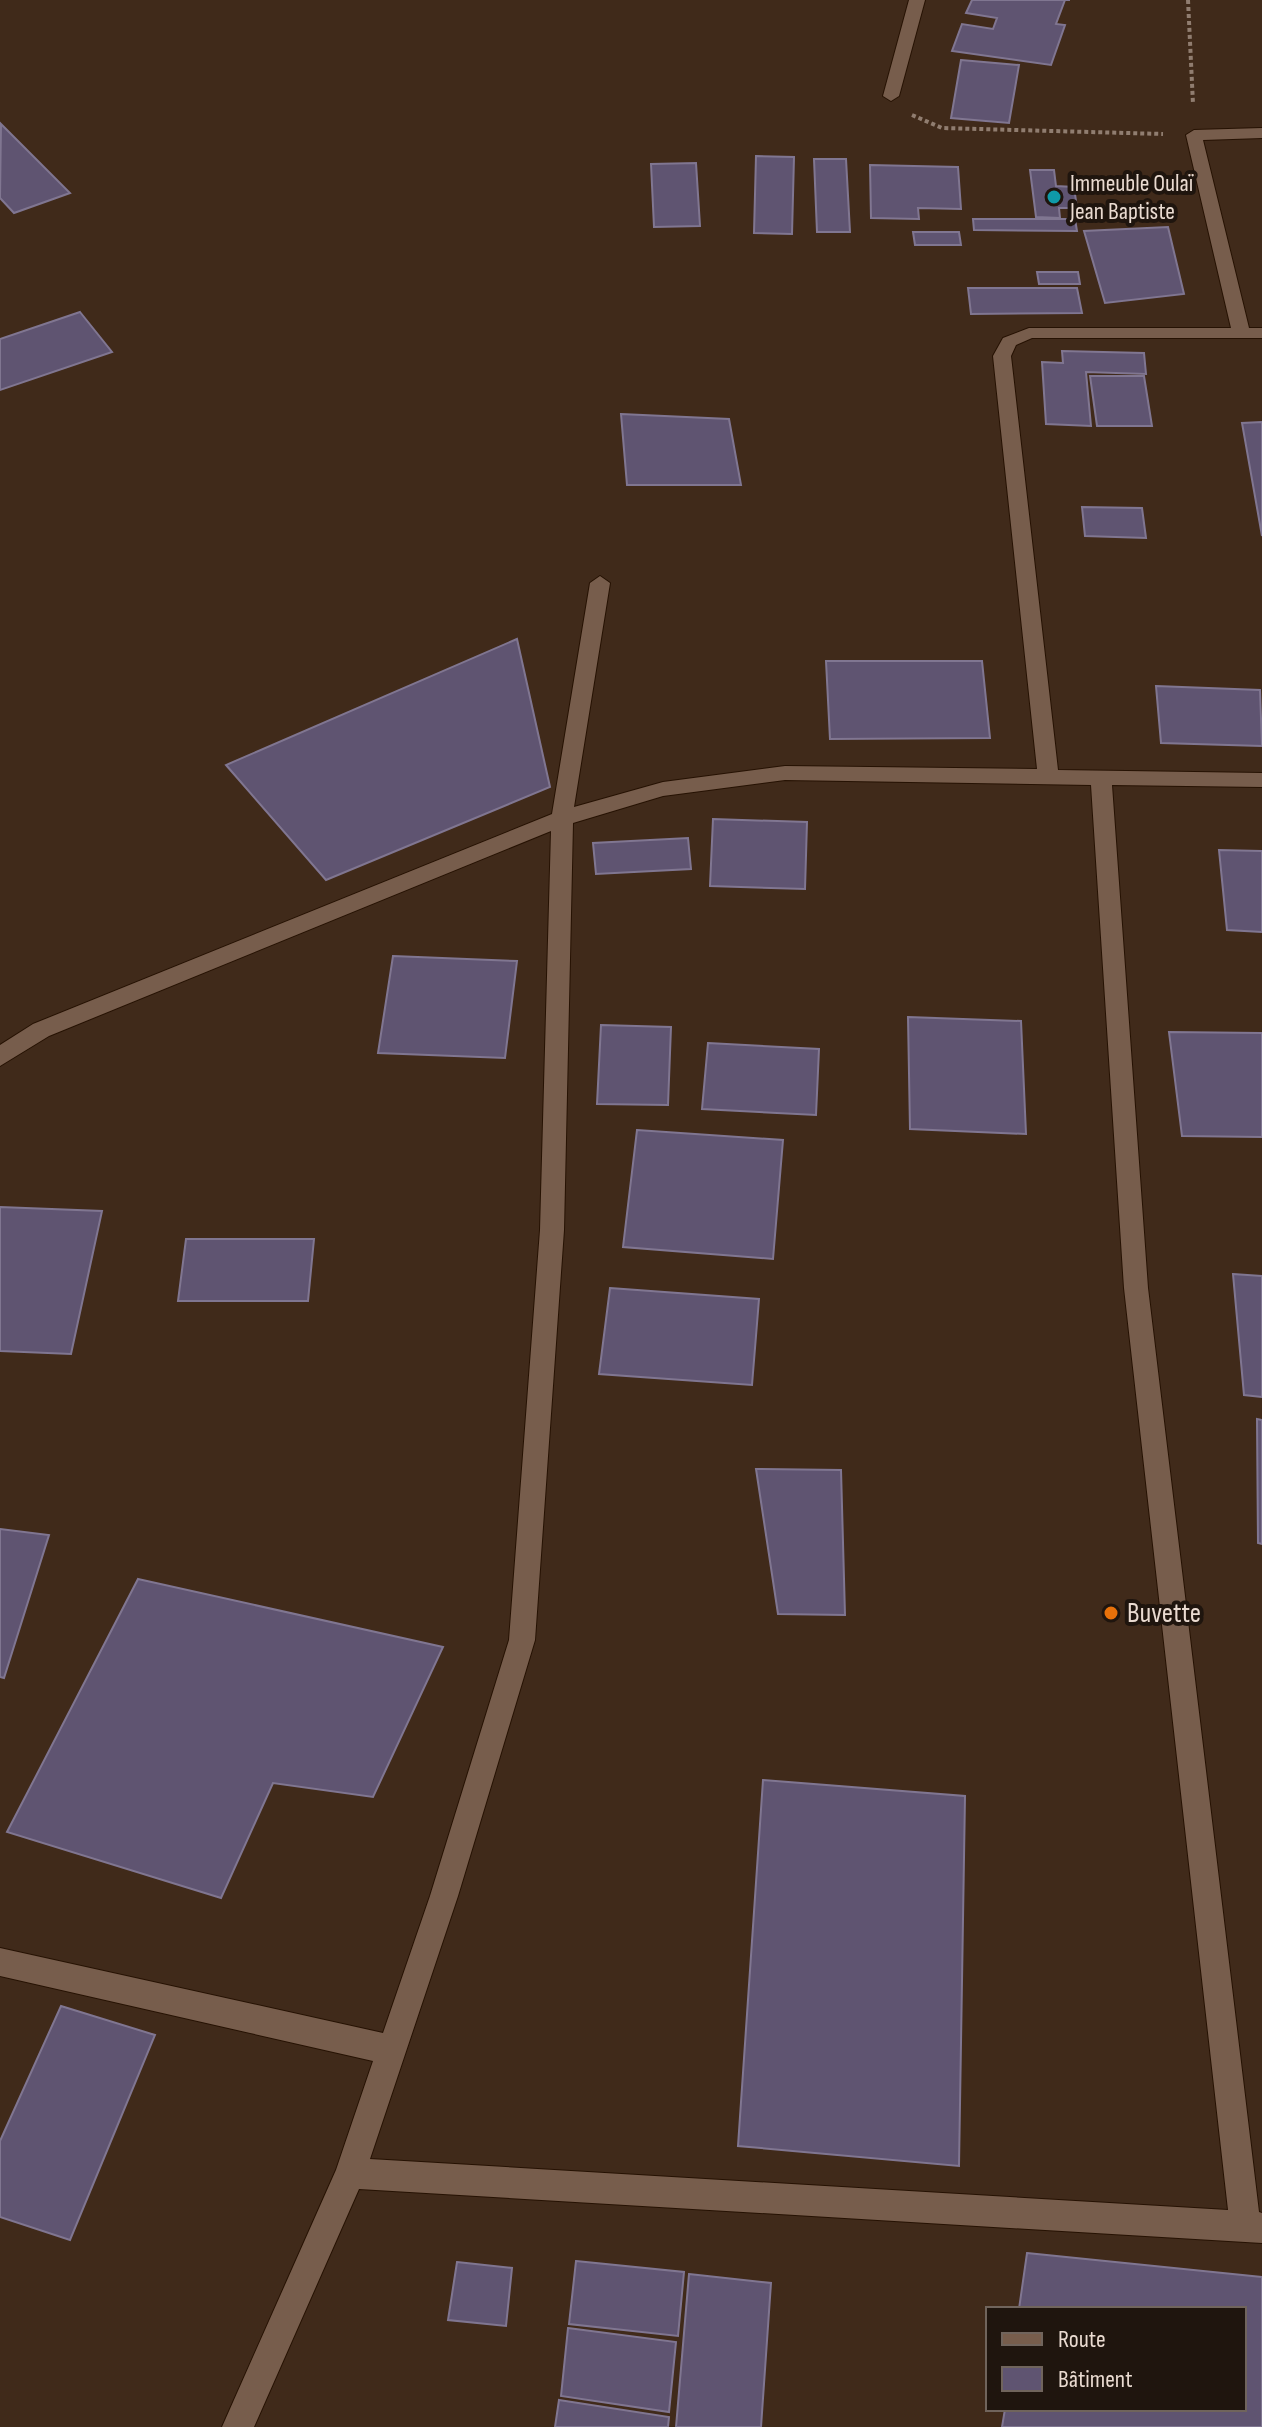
<svg xmlns="http://www.w3.org/2000/svg" width="1262" height="2427" font-family="'Sofia Sans Condensed',sans-serif">
  <rect width="100%" height="100%" fill="#402a1a"/>
  <!-- building -->
  <g fill="#5f5471" stroke="#807691" stroke-width="2">
    <path d="M972 0H1070H1065L1056 24 1065 25 1051 65 952 51 962 24 993 29 997 18 966 13Z"/>
    <path d="M961 60 1019 65 1009 123 951 118Z"/>
    <path d="M1 124 70 193 14 213 0 198Z"/>
    <path d="M756 156 794 157 792 234 754 233Z"/>
    <path d="M814 159H846L850 232H817Z"/>
    <path d="M696 163 700 226 654 227 651 164Z"/>
    <path d="M870 165 958 167 961 209 918 208 919 219 871 218Z"/>
    <path d="M1030 170H1054L1056 186 1074 187 1077 208H1059L1060 218 1036 217Z"/>
    <path d="M973 219H1075L1077 231 974 230Z"/>
    <path d="M1168 227 1184 294 1105 303 1084 231Z"/>
    <path d="M913 232H959L961 245H915Z"/>
    <path d="M1037 272H1078L1080 284H1039Z"/>
    <path d="M968 288H1077L1082 313 971 314Z"/>
    <path d="M80 312 112 352 0 390V339Z"/>
    <path d="M1062 351 1144 353 1146 374 1086 372 1091 426 1046 424 1042 362 1063 363Z"/>
    <path d="M1090 376H1144L1152 426H1097Z"/>
    <path d="M621 414 729 419 741 485H627Z"/>
    <path d="M1262 422V536L1242 423Z"/>
    <path d="M1082 507 1142 508 1146 538 1085 536Z"/>
    <path d="M517 639 550 787 326 880 226 765Z"/>
    <path d="M826 661H982L990 738 830 739Z"/>
    <path d="M1156 686 1260 690 1262 746 1161 743Z"/>
    <path d="M713 819 807 822 805 889 710 886Z"/>
    <path d="M688 838 691 869 596 874 593 843Z"/>
    <path d="M1219 850 1262 851V932L1227 930Z"/>
    <path d="M393 956 517 961 505 1058 378 1053Z"/>
    <path d="M908 1017 1021 1021 1026 1134 910 1129Z"/>
    <path d="M601 1025 671 1027 668 1105 597 1104Z"/>
    <path d="M1169 1032 1262 1033V1137L1182 1136Z"/>
    <path d="M708 1043 819 1049 816 1115 702 1109Z"/>
    <path d="M637 1130 783 1140 773 1259 623 1247Z"/>
    <path d="M0 1207 102 1211 71 1354 0 1351Z"/>
    <path d="M186 1239H314L308 1301H178Z"/>
    <path d="M1233 1274 1262 1276V1397L1244 1395Z"/>
    <path d="M610 1288 759 1299 752 1385 599 1374Z"/>
    <path d="M1257 1419 1262 1420V1544L1258 1543Z"/>
    <path d="M756 1469 841 1470 845 1615 778 1614Z"/>
    <path d="M0 1529 49 1535 4 1678 0 1677Z"/>
    <path d="M138 1579 443 1647 373 1797 273 1783 221 1898 7 1832Z"/>
    <path d="M763 1780 965 1796 959 2166 738 2146Z"/>
    <path d="M61 2006 155 2035 70 2240 0 2217V2141Z"/>
    <path d="M1027 2253 1262 2277V2427H1002L1005 2409H1244V2309H1019Z"/>
    <path d="M576 2261 684 2272 678 2336 569 2324Z"/>
    <path d="M457 2262 512 2268 506 2326 448 2320Z"/>
    <path d="M689 2274 771 2283 761 2427H676Z"/>
    <path d="M568 2328 676 2342 669 2412 561 2396Z"/>
    <path d="M559 2400 669 2417 668 2427H555Z"/>
  </g>
  <g fill="none" stroke-linecap="round" stroke-linejoin="round">
    <defs>
      <g id="minor">
        <path d="M909 0H925L899 96 891 101 883 96Z"/>
        <path d="M1262 128V138L1203 140 1249 328H1262V338H1032L1016 345 1011 356 1058 770 1262 773V787L1112 785 1148 1288 1259 2212 1262 2213V2243L359 2189 254 2427H222L336 2170 373 2061 0 1976V1948L383 2033 430 1896 509 1640 540 1230 551 831 49 1036 0 1066V1045L33 1024 552 814 590 583 600 576 610 583 574 807 663 782 785 766 1037 769 993 356 1003 338 1029 328H1231L1186 135 1194 130ZM785 780 1091 785 1124 1288 1228 2210 370 2159 458 1896 535 1640 564 1230 573 823 663 796Z"/>
      </g>
    </defs>
    <!-- minor casing -->
    <use href="#minor" stroke="#261203" stroke-width="2"/>
    <!-- path -->
    <g stroke="#907d70" stroke-width="4" stroke-dasharray="4 3" stroke-linecap="butt">
      <path d="M1188 0 1193 104"/>
      <path d="M912 115 942 128 1163 134"/>
    </g>
    <!-- minor -->
    <use href="#minor" fill="#775d4c" fill-rule="evenodd"/>
  </g>
  <!-- markers -->
  <circle fill="#0f9aa8" stroke="#1f150e" stroke-width="3" cx="1054" cy="197" r="8"/>
  <circle fill="#e8710a" stroke="#1f150e" stroke-width="3" cx="1111" cy="1613" r="8"/>
  <g text-anchor="middle" dominant-baseline="central" stroke-width="8" stroke-linejoin="round" paint-order="stroke">
    <!-- far-poi labels -->
    <g font-size="24" fill="#eadbd1" stroke="#1f150e" text-anchor="start">
      <text x="1070" y="183">Immeuble Oulaï<tspan x="1070" dy="28">Jean Baptiste</tspan></text>
    </g>
    <!-- poi labels -->
    <g font-size="28" fill="#eadbd1" stroke="#1f150e" text-anchor="start">
      <text x="1127" y="1613">Buvette</text>
    </g>
  </g>
  <!-- legend -->
  <rect x="986" y="2307" width="260" height="104" fill="#1f150e" stroke="#70645c" stroke-width="2"/>
  <rect x="1002" y="2333" width="40" height="12" fill="#775d4c" stroke="#70645c" stroke-width="2"/>
  <text x="1058" y="2347" font-size="24" fill="#eadbd1">Route</text>
  <rect x="1002" y="2367" width="40" height="24" fill="#5f5471" stroke="#70645c" stroke-width="2"/>
  <text x="1058" y="2387" font-size="24" fill="#eadbd1">Bâtiment</text>
</svg>
